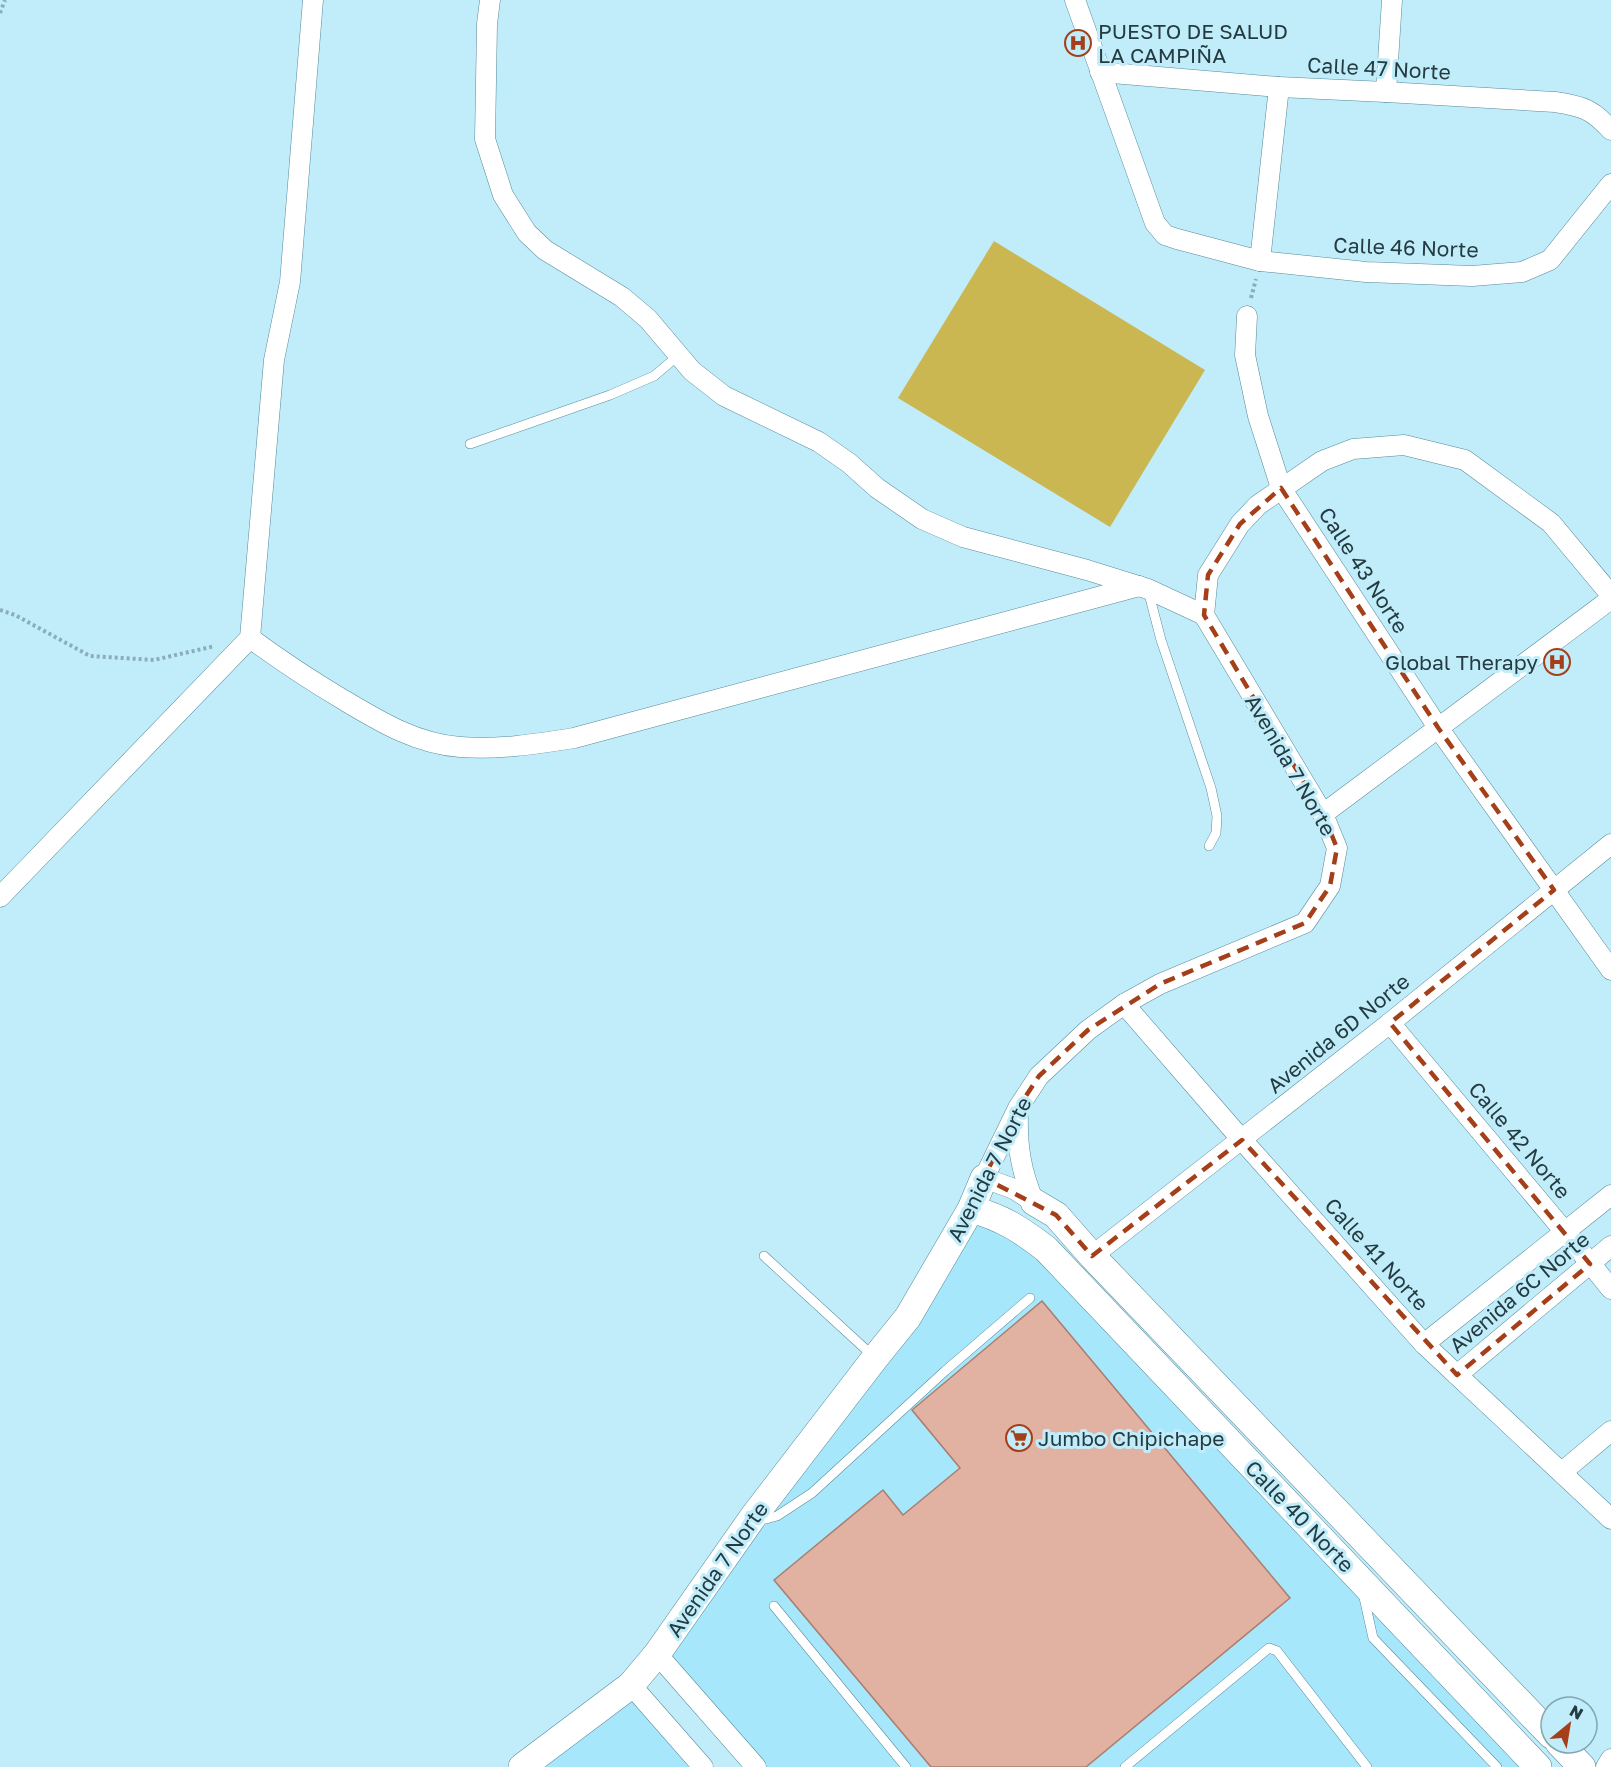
<svg xmlns="http://www.w3.org/2000/svg" width="1611" height="1767" font-family="'Golos Text',sans-serif">
  <rect width="100%" height="100%" fill="#c1edfa"/>
  <!-- built -->
  <g fill="#a6e7fb">
    <path d="M971 1209 995 1216 1538 1767H756L657 1654Z"/>
    <path d="M631 1685 703 1767H522Z"/>
  </g>
  <!-- pitch -->
  <path fill="#cab751" d="M994 241 1205 370 1110 527 898 398Z"/>
  <!-- building -->
  <path fill="#e1b1a2" stroke="#aa7d6e" stroke-width="1.5" d="M1042 1301 1290 1598 1086 1767H931L774 1580 883 1490 903 1515 960 1468 912 1410Z"/>
  <g fill="none" stroke-linecap="round" stroke-linejoin="round">
    <defs>
      <g id="lane">
        <path d="M470 444 610 395 654 376 679 355"/>
        <path d="M1148 590 1161 640 1211 788 1217 816 1216 833 1209 846"/>
        <path d="M764 1256 873 1356"/>
        <path d="M758 1518 766 1519 777 1516 812 1493 945 1371 1030 1298"/>
        <path d="M1363 1593 1373 1638 1497 1767"/>
        <path d="M774 1606 906 1767"/>
        <path d="M1125 1767 1269 1648 1277 1651 1367 1767"/>
      </g>
      <g id="street">
        <path d="M490 0 487 24 485 139 503 195 527 233 545 250 622 297 648 319 692 371 724 396 819 442 849 463 877 488 922 519 963 537 1087 570 1148 589 1204 615"/>
        <path d="M1075 0 1155 223 1165 235 1177 239 1260 261 1366 272 1472 276 1522 272 1550 260 1611 184"/>
        <path d="M1100 72 1279 87 1386 92 1555 102C1582 106 1592 109 1611 130"/>
        <path d="M1386 92 1392 0"/>
        <path d="M1260 261 1279 87"/>
        <path d="M1247 316 1245 355 1258 416 1281 488 1439 729 1611 970"/>
        <path d="M1204 615 1208 575 1240 524 1258 505 1322 461 1353 449 1404 445 1465 460 1551 523 1611 595"/>
        <path d="M250 638C280 660 310 680 342 699 379 721 416 744 460 747 498 750 536 744 574 738L1139 586"/>
        <path d="M1323 814 1611 599"/>
        <path d="M0 897 250 638 274 360 290 282 313 0"/>
        <path d="M1124 1004 1242 1140 1424 1344 1611 1519"/>
        <path d="M1390 1023 1565 1232 1611 1289"/>
        <path d="M1018 1114C1017 1147 1021 1171 1034 1202"/>
        <path d="M1034 1202 1014 1189 984 1178 1018 1108 1039 1076 1088 1030 1124 1004 1160 984 1305 923 1330 886 1337 848 1323 814 1204 615"/>
        <path d="M1092 1256 1390 1023 1611 844"/>
        <path d="M1424 1344 1611 1195"/>
        <path d="M1457 1375 1611 1246"/>
        <path d="M1562 1472 1611 1431"/>
        <path d="M657 1654 756 1767"/>
        <path d="M631 1685 703 1767"/>
        <path d="M1606 1767 1611 1759"/>
      </g>
      <g id="secondary">
        <path d="M1034 1202 1056 1215 1092 1256 1551 1735"/>
        <path d="M971 1209C1003 1218 1020 1229 1046 1249L1538 1767"/>
        <path d="M1559 1743 1582 1767"/>
        <path d="M522 1767 631 1685 657 1654 753 1517 875 1358 908 1317 971 1209 984 1178"/>
      </g>
    </defs>
    <!-- lane casing -->
    <use href="#lane" stroke="#568a9a" stroke-width="10"/>
    <!-- street casing -->
    <use href="#street" stroke="#568a9a" stroke-width="21"/>
    <!-- secondary casing -->
    <use href="#secondary" stroke="#568a9a" stroke-width="28"/>
    <!-- path -->
    <g stroke="#8aaeb9" stroke-width="4" stroke-dasharray="3 3" stroke-linecap="butt">
      <path d="M0 13 5 0"/>
      <path d="M1251 298 1256 279"/>
      <path d="M0 610 15 615 90 656 154 660 215 646"/>
    </g>
    <!-- lane -->
    <use href="#lane" stroke="#fff" stroke-width="9"/>
    <!-- street -->
    <use href="#street" stroke="#fff" stroke-width="20"/>
    <!-- secondary -->
    <use href="#secondary" stroke="#fff" stroke-width="27"/>
  </g>
  <!-- marked area -->
  <path fill="none" stroke="#a53f19" stroke-width="4.5" stroke-dasharray="12 8" stroke-linejoin="round" d="M1281 488 1439 729 1554 890 1390 1023 1590 1264 1457 1375 1242 1140 1092 1256 1056 1215 984 1178 1018 1108 1039 1076 1088 1030 1160 984 1305 923 1330 886 1337 848 1323 814 1204 615 1208 575 1240 524Z"/>
  <!-- icons -->
  <defs>
    <symbol id="hospital-ring" viewBox="-11 -11 22 22"><circle r="9.5" fill="#c1edfa" stroke="#a53f19" stroke-width="1.5"/><path d="M-5-5h3v3.5h4V-5h3V5h-3V1.5h-4V5h-3Z" fill="#a53f19"/></symbol>
    <symbol id="supermarket-ring" viewBox="-11 -11 22 22"><circle r="9.5" fill="#c1edfa" stroke="#a53f19" stroke-width="1.5"/><path d="M-6-5.5h2.5l.6 2H6L4.5 2H-2.5L-4.4-4H-6ZM-1.5 3.2a1.3 1.3 0 1 0 .1 0ZM3 3.2a1.3 1.3 0 1 0 .1 0Z" fill="#a53f19"/></symbol>
  </defs>
  <g fill-rule="evenodd">
    <use href="#hospital-ring" x="1063" y="28" width="30" height="30"/>
    <use href="#hospital-ring" x="1542" y="647" width="30" height="30"/>
    <use href="#supermarket-ring" x="1004" y="1423" width="30" height="30"/>
  </g>
  <g text-anchor="middle" dominant-baseline="central" stroke-width="6" stroke-linejoin="round" paint-order="stroke">
    <!-- poi labels -->
    <g font-size="21" fill="#243b41" stroke="#c1edfa" text-anchor="start">
      <text x="1098" y="31">PUESTO DE SALUD<tspan x="1098" dy="24">LA CAMPIÑA</tspan></text>
      <text x="1538" y="662" text-anchor="end">Global Therapy</text>
      <text x="1038" y="1438">Jumbo Chipichape</text>
    </g>
    <!-- street labels -->
    <g font-size="21" fill="#243b41" stroke="#c1edfa">
      <text transform="translate(1379 68) rotate(3)">Calle 47 Norte</text>
      <text transform="translate(1406 247) rotate(2)">Calle 46 Norte</text>
      <text transform="translate(1364 570) rotate(57)">Calle 43 Norte</text>
      <text transform="translate(1291 765) rotate(60)">Avenida 7 Norte</text>
      <text transform="translate(1338 1033) rotate(-39)">Avenida 6D Norte</text>
      <text transform="translate(1520 1140) rotate(50)">Calle 42 Norte</text>
      <text transform="translate(989 1169) rotate(-63)">Avenida 7 Norte</text>
      <text transform="translate(1377 1254) rotate(48)">Calle 41 Norte</text>
      <text transform="translate(1519 1292) rotate(-40)">Avenida 6C Norte</text>
      <text transform="translate(1300 1516) rotate(46)">Calle 40 Norte</text>
      <text transform="translate(717 1569) rotate(-55)">Avenida 7 Norte</text>
    </g>
  </g>
  <!-- north arrow -->
  <g transform="translate(1569 1725) rotate(30)"><circle r="28" fill="#c1edfa" stroke="#82a6b0" stroke-width="1.5"/>
  <path d="M0-4.5L10 22L0 15L-10 22Z" fill="#a53f19"/>
  <text y="-9" font-size="16" font-weight="bold" text-anchor="middle" fill="#243b41">N</text>
  </g>
</svg>
